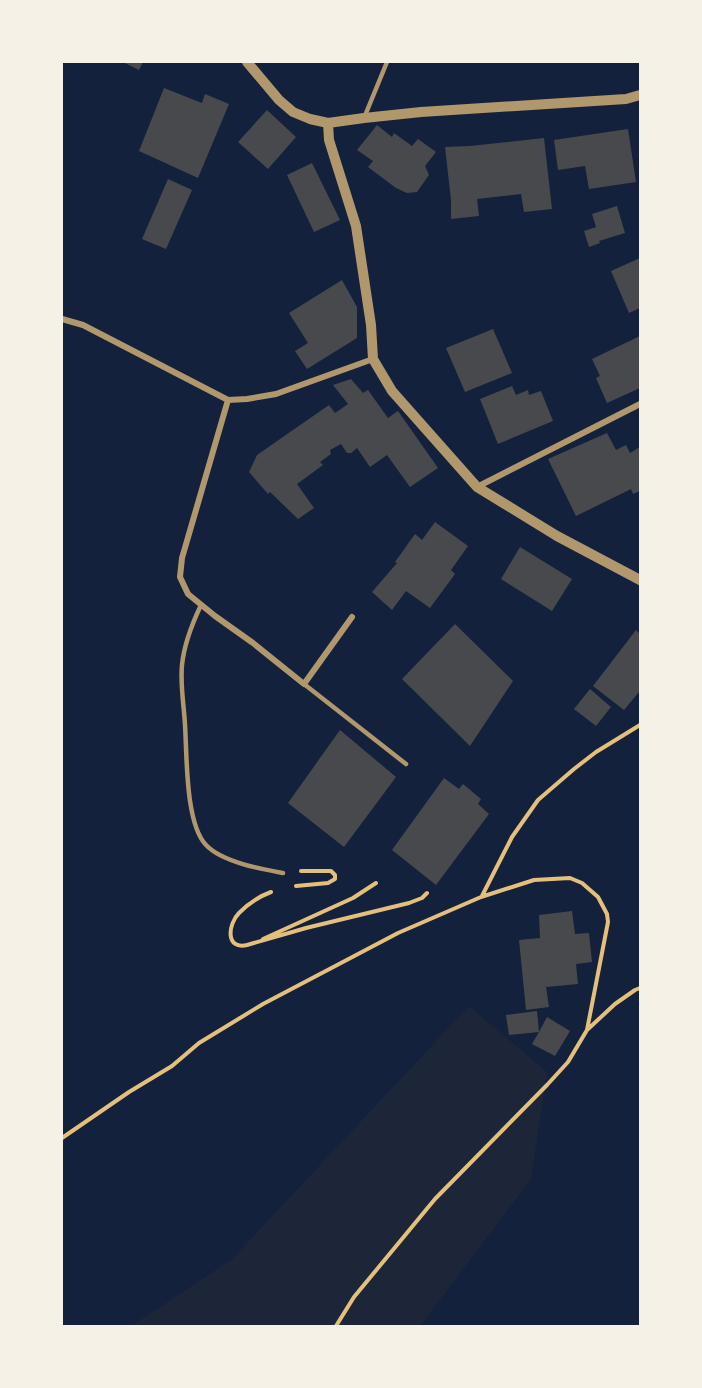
<svg xmlns="http://www.w3.org/2000/svg" width="702" height="1388" viewBox="0 0 702 1388" font-family="'Nunito Sans',sans-serif">
	<style>
		.green { fill: #1d2539 }
		.building { fill: #48494c }
		.lines { fill: none; stroke-linecap: round; stroke-linejoin: round }
		.path { stroke: #e5c07b; stroke-width: 4 }
		.service { stroke: #b1986c; stroke-width: 4.5 }
		.minor { stroke: #b1986c; stroke-width: 6 }
		.tertiary { stroke: #b1986c; stroke-width: 10 }
	</style>
	<rect width="100%" height="100%" fill="#14213d"/>
	<path class="green" d="M 469,1006 L 547,1072 L 531,1179 L 420,1326 L 131,1326 L 232,1259 Z"/>
	<path class="building" d="M 123,62 L 143,62 L 139,70 Z
		M 164,88 L 202,103 L 205,94 L 229,104 L 198,178 L 139,151 Z
		M 267,110 L 296,137 L 268,169 L 238,142 Z
		M 377,125 L 392,137 L 394,133 L 412,146 L 418,139 L 436,152 L 425,166 L 429,175 L 417,192 L 407,193 L 396,188 L 368,167 L 373,161 L 357,150 Z
		M 628,129 L 636,182 L 589,189 L 585,166 L 558,170 L 554,140 Z
		M 544,138 L 552,209 L 524,212 L 521,194 L 477,199 L 479,216 L 451,219 L 451,200 L 445,147 L 470,146 Z
		M 312,163 L 340,220 L 314,232 L 287,175 Z
		M 168,179 L 192,190 L 166,249 L 142,239 Z
		M 617,206 L 625,233 L 599,241 L 600,243 L 589,247 L 584,231 L 596,227 L 592,214 Z
		M 640,258 L 640,308 L 629,313 L 611,271 Z
		M 342,280 L 357,307 L 357,338 L 307,369 L 295,351 L 308,343 L 289,313 Z
		M 493,329 L 512,373 L 465,392 L 446,348 Z
		M 640,336 L 640,388 L 607,403 L 596,378 L 600,376 L 592,359 Z
		M 351,379 L 363,393 L 368,390 L 388,418 L 398,411 L 438,468 L 410,487 L 387,455 L 370,467 L 357,448 L 351,453 L 347,453 L 341,444 L 330,450 L 331,454 L 320,462 L 323,465 L 297,484 L 314,508 L 298,519 L 270,492 L 268,494 L 249,472 L 257,455 L 329,405 L 335,413 L 348,404 L 333,385 Z
		M 512,386 L 516,395 L 528,390 L 529,395 L 541,391 L 553,421 L 498,444 L 480,399 Z
		M 607,433 L 616,450 L 626,445 L 630,453 L 640,447 L 640,491 L 633,494 L 631,489 L 576,516 L 548,459 Z
		M 435,522 L 468,546 L 451,570 L 455,574 L 430,608 L 406,591 L 392,610 L 372,592 L 397,563 L 395,562 L 415,534 L 422,540 Z
		M 520,547 L 572,579 L 552,611 L 501,579 Z
		M 455,624 L 513,681 L 470,746 L 402,679 Z
		M 636,630 L 640,634 L 640,693 L 639,692 L 624,710 L 593,686 Z
		M 590,689 L 611,707 L 596,726 L 574,709 Z
		M 340,730 L 396,777 L 344,847 L 288,803 Z
		M 444,778 L 459,789 L 463,784 L 481,799 L 478,804 L 489,814 L 436,885 L 392,850 Z
		M 572,911 L 575,934 L 589,933 L 592,962 L 576,964 L 578,984 L 546,987 L 549,1007 L 526,1010 L 519,940 L 540,938 L 539,915 Z
		M 537,1011 L 539,1032 L 547,1017 L 570,1031 L 555,1056 L 532,1044 L 539,1032 L 509,1035 L 506,1015 Z"/>
	<g class="lines">
		<path class="path" d="M 296,886 L 328,883 L 335,879 L 335,875 L 331,871 L 301,871
			M 271,892 C 260,896 248,904 239,913 C 228,924 225,950 247,945 L 306,928 L 409,903 L 422,898 L 427,893
			M 482,896 L 512,837 L 538,800 L 574,769 L 596,752 L 640,725
			M 263,939 L 353,898 L 376,883
			M 62,1138 L 129,1092 L 172,1066 L 199,1043 L 263,1004 L 398,933 L 481,897 L 534,880 L 570,878 L 582,883 L 598,897 L 607,914 L 608,922 L 587,1030
			M 336,1326 L 354,1297 L 435,1199 L 547,1085 L 568,1062 L 587,1030 L 615,1004 L 635,990 L 640,988"/>
		<path class="service" d="M 364,118 L 387,62
			M 201,605 C 192,624 184,644 182,665 C 180,685 184,705 185,725 C 187,754 185,823 206,845 C 222,862 261,869 283,873
			M 304,684 L 406,764"/>
		<path class="minor" d="M 62,319 L 83,325 L 228,400 L 247,399 L 276,394 L 373,359
			M 228,400 L 182,558 L 180,577 L 188,594 L 215,616 L 253,643 L 304,684 L 352,617
			M 477,487 L 640,404"/>
		<path class="tertiary" d="M 247,62 L 279,100 L 293,112 L 310,119 L 328,123 L 364,118 L 421,112 L 626,99 L 640,95
			M 328,123 L 329,140 L 356,226 L 371,325 L 373,359 L 392,391 L 477,487 L 557,536 L 640,580"/>
	</g>
	<rect width="702" height="1388" fill="none" stroke="#f6f1e7" stroke-width="126"/>
</svg>
